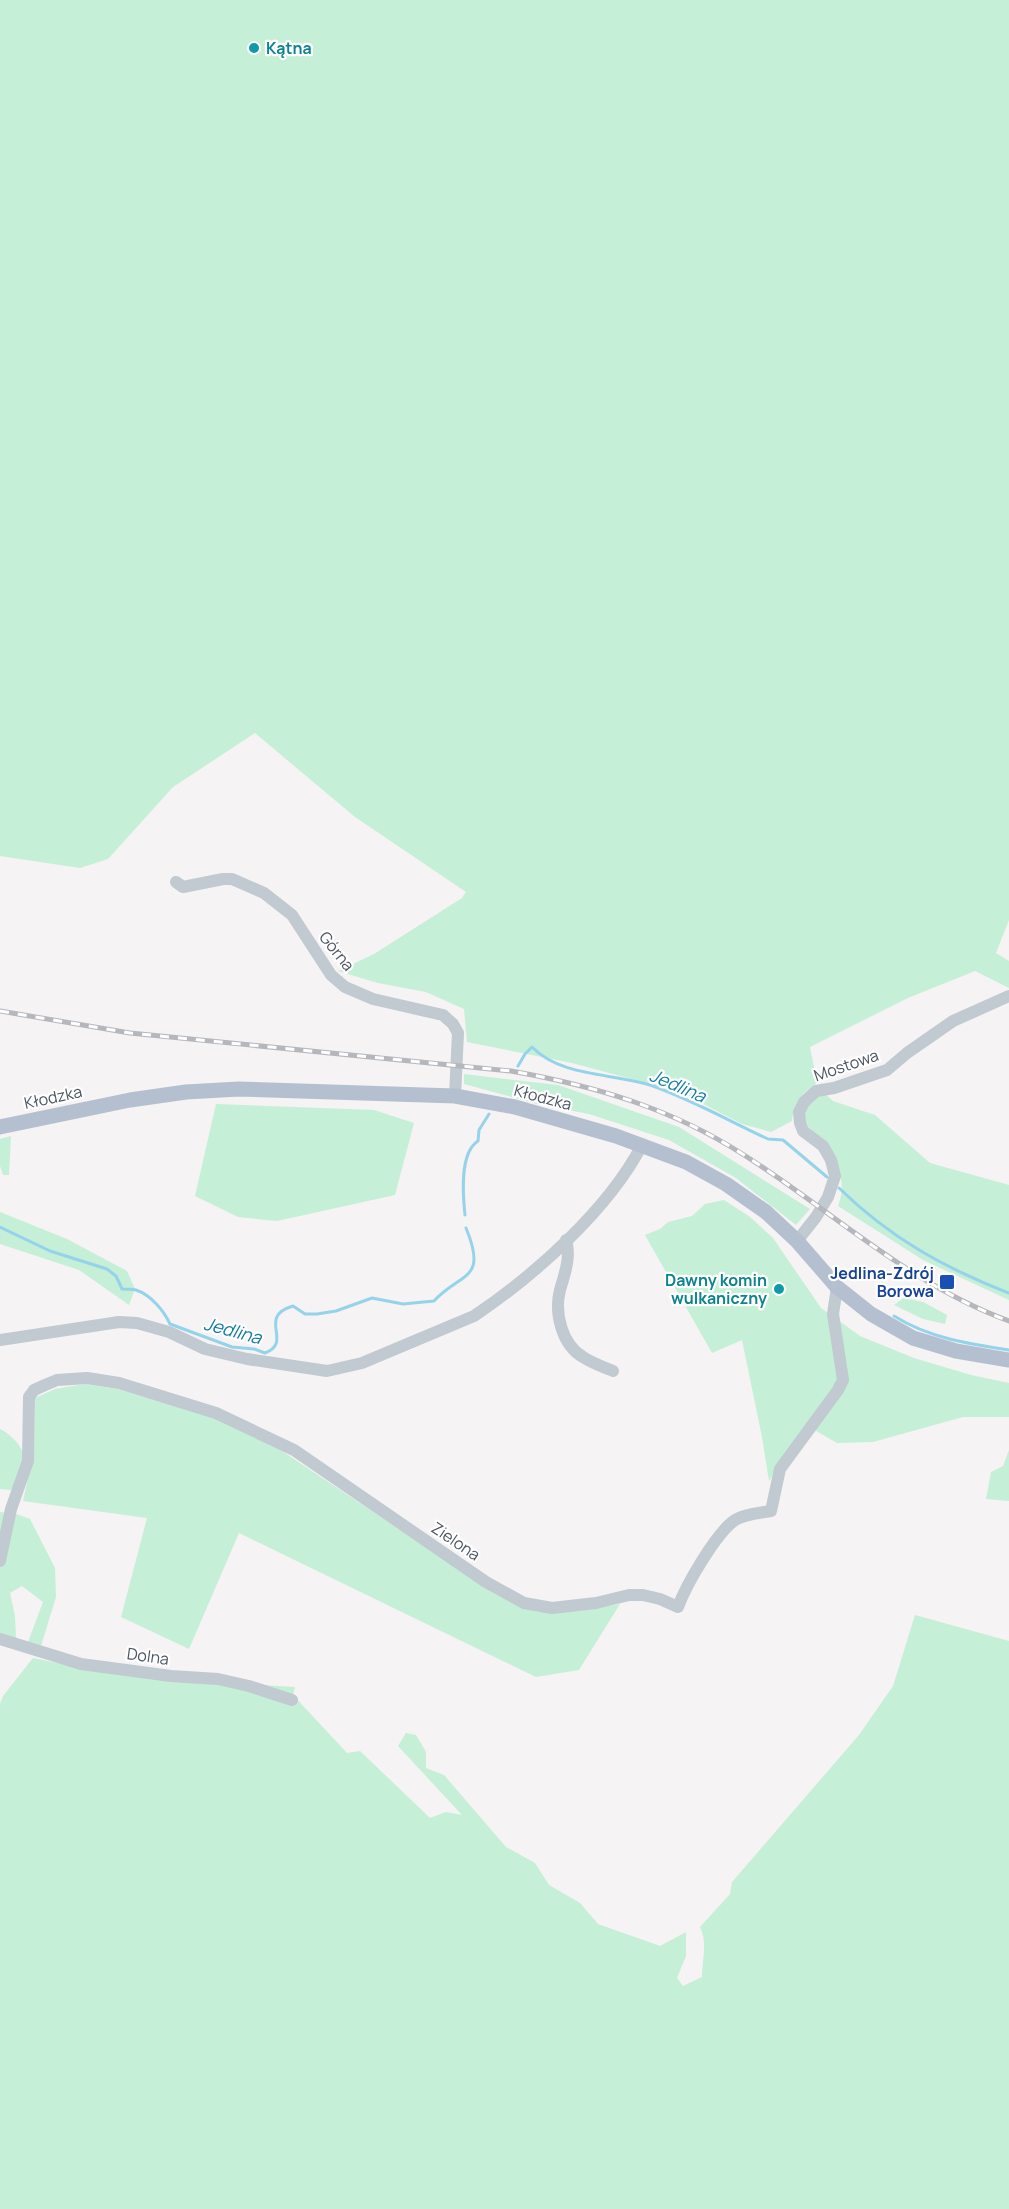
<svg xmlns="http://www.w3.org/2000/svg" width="1009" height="2209" viewBox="0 0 1009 2209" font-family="Manrope,sans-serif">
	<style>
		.green { fill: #c5efd7 }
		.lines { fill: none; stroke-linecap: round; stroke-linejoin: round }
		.stream { stroke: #94d3ea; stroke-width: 3 }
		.minor { stroke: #c1c9d1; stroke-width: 12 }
		.major { stroke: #b4c0d0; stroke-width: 15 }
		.rail-casing { stroke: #b5b7bc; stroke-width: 5 }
		.rail { stroke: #fff; stroke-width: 3; stroke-dasharray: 9; stroke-linecap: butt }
		.culture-dot { fill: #0f9aa8; stroke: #fff; stroke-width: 2 }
		.transit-dot { fill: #1a4fb4; stroke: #fff; stroke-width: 2 }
		.labels { text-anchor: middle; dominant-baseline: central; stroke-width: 4.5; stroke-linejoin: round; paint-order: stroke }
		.culture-label { font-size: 16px; font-weight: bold; fill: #0d838f; stroke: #fff; text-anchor: start }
		.street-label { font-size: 16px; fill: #4b5560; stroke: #fff }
		.transit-label { font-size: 16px; font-weight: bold; fill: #164399; stroke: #fff; text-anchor: end }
		.water-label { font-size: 18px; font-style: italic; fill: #127da4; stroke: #fff }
	</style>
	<rect width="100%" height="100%" fill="#f5f3f3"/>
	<path class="green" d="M 0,0 L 1009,0 L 1009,920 L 996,953 L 1009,961 L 1009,988 L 975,971 L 908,998 L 810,1047 L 817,1083 C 801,1093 794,1103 792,1121 L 771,1132 L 742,1124 L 680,1092 L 572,1063 L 467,1042 L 464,1009 L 426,992 L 378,983 L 338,971 L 374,954 L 462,898 L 466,892 L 355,817 L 255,733 L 173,787 L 108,859 L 80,868 L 0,856 Z
		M 464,1074 L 558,1085 L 679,1127 L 810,1209 L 796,1225 L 736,1178 L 669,1140 L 589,1114 L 537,1104 L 464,1084 Z
		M 824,1093 L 833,1101 L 875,1115 L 930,1163 L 1009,1185 L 1009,1300 L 923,1260 L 838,1206 C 851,1173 828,1144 804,1123 L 804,1102 Z
		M 216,1104 L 374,1110 L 414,1123 L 395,1195 L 277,1221 L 238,1217 L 195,1196 Z
		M 11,1136 L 9,1175 L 3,1175 L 0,1166 L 0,1139 Z
		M 724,1200 L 750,1217 L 773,1238 L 821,1308 L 860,1336 L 914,1358 L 971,1375 L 1009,1383 L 1009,1417 L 963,1417 L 873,1442 L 837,1443 L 806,1425 L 769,1481 L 762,1437 L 742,1340 L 712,1353 L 645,1235 L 660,1229 L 668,1222 L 692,1216 L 705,1204 Z
		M 0,1212 L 67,1239 L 127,1271 L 135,1289 L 129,1305 L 79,1270 L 0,1244 Z
		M 904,1298 L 923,1302 L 947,1315 L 945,1324 L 923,1319 L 894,1305 Z
		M 85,1384 L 117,1389 L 213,1417 L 282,1451 L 490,1590 L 538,1612 L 579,1611 L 620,1604 L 579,1670 L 536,1677 L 239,1533 L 189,1649 L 121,1617 L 147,1518 L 23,1501 L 34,1451 L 35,1398 L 55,1389 Z
		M 0,1429 C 18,1438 33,1459 21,1480 C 19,1484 14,1487 11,1490 L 0,1489 Z
		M 1009,1450 L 1009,1501 L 986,1499 L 991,1472 L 1003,1466 Z
		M 0,1512 L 16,1514 L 30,1519 L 55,1568 L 56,1597 L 41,1646 L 28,1642 L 43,1602 L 22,1586 L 10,1593 L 15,1616 L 16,1638 L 0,1638 Z
		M 915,1615 L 1009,1641 L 1009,2209 L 0,2209 L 0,1704 L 3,1696 L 33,1658 C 119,1677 207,1682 295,1687 L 293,1695 L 347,1753 L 360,1751 L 430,1818 L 446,1812 L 462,1815 L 398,1746 L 406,1733 L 416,1735 L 426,1752 L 426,1768 L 444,1775 L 506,1847 L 535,1863 L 549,1885 L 580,1903 L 598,1924 L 660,1946 L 686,1932 L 686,1956 L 677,1978 L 683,1986 L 702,1977 C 702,1958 708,1943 700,1927 L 730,1894 L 732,1882 L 859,1735 L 893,1686 Z"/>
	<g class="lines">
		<path class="stream" d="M 518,1066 L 525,1054 L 532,1047 C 561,1077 612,1073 650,1085 C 691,1099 729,1121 768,1139 L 783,1140 L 827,1177
			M 839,1188 C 889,1237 944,1268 1009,1293
			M 465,1215 C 463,1196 459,1153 478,1141 L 479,1130 L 489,1114
			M 0,1227 L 50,1251 L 107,1269 L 116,1276 L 122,1289 C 126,1289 132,1289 136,1290 C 151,1295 164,1311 170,1324 L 232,1347 L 254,1349 L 265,1353 C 294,1342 256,1317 293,1306 L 305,1314 L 317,1314 L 336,1311 L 372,1298 L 403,1304 L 434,1301 C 461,1272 488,1281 466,1228
			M 894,1316 C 929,1338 969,1344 1009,1350"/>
		<path class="minor" d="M 176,882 L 183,887 L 223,879 L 232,879 L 264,893 L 292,915 L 331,975 L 345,987 L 373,999 L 443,1015 L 453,1024 L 458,1033 L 455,1096
			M 566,1240 C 571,1257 565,1273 560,1290 C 554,1313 562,1345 583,1357 C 592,1363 603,1367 613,1371
			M 797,1241 L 816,1217 L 828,1197 L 835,1176 L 831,1160 L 823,1146 L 803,1131 L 800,1123 L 799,1112 L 804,1102 L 816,1091 L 834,1088 L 887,1070 L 907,1053 L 953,1021 L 1009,996
			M 0,1340 L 119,1322 L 137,1323 L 169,1332 L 205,1349 L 247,1359 L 327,1371 L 362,1363 L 474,1316 C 535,1275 608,1210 642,1145
			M 0,1561 L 11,1509 L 28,1461 L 29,1397 L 34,1390 L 45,1385 L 57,1380 L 87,1378 L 119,1383 L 216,1413 L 294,1450 L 486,1582 L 524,1603 L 552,1608 L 596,1603 L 629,1595 L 643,1595 L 660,1599 L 678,1607 C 686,1585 716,1533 735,1520 C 744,1514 760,1513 771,1511 L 780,1469 L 838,1390 L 843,1380 L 833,1314 L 837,1287
			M 0,1639 L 81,1664 L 171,1676 L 218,1679 L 249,1686 L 292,1700"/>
		<path class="major" d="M 0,1127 L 130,1100 L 186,1092 L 239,1089 L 455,1096 L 515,1107 L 616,1136 L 686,1162 L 726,1184 L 766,1212 L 797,1241 L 837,1287 L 871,1314 L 913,1338 L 956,1351 L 1009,1360"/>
		<g class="rail-casing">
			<path id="rail" d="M 0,1011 L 130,1033 L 511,1071 C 595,1086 671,1108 744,1155 C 832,1211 910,1285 1009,1321"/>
		</g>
		<use href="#rail" class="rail"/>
	</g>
	<g class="culture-dot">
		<circle cx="254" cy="48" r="6"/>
		<circle cx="779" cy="1289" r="6"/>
	</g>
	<rect class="transit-dot" x="939" y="1274" width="16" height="16" rx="3"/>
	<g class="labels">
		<g class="culture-label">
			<text x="266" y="48">Kątna</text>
			<text x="767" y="1280" text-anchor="end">Dawny komin<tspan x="767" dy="18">wulkaniczny</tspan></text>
		</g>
		<g class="street-label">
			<text transform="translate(337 951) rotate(51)">Górna</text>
			<text transform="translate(846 1065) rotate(-19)">Mostowa</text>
			<text transform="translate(53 1097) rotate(-12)">Kłodzka</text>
			<text transform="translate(543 1097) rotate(15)">Kłodzka</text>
			<text transform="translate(456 1541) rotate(34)">Zielona</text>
			<text transform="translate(148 1656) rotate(8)">Dolna</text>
		</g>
		<g class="transit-label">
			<text x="934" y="1273">Jedlina-Zdrój<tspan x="934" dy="18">Borowa</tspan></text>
		</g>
		<g class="water-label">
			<text transform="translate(678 1085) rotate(23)">Jedlina</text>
			<text transform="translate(233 1330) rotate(15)">Jedlina</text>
		</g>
	</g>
</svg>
